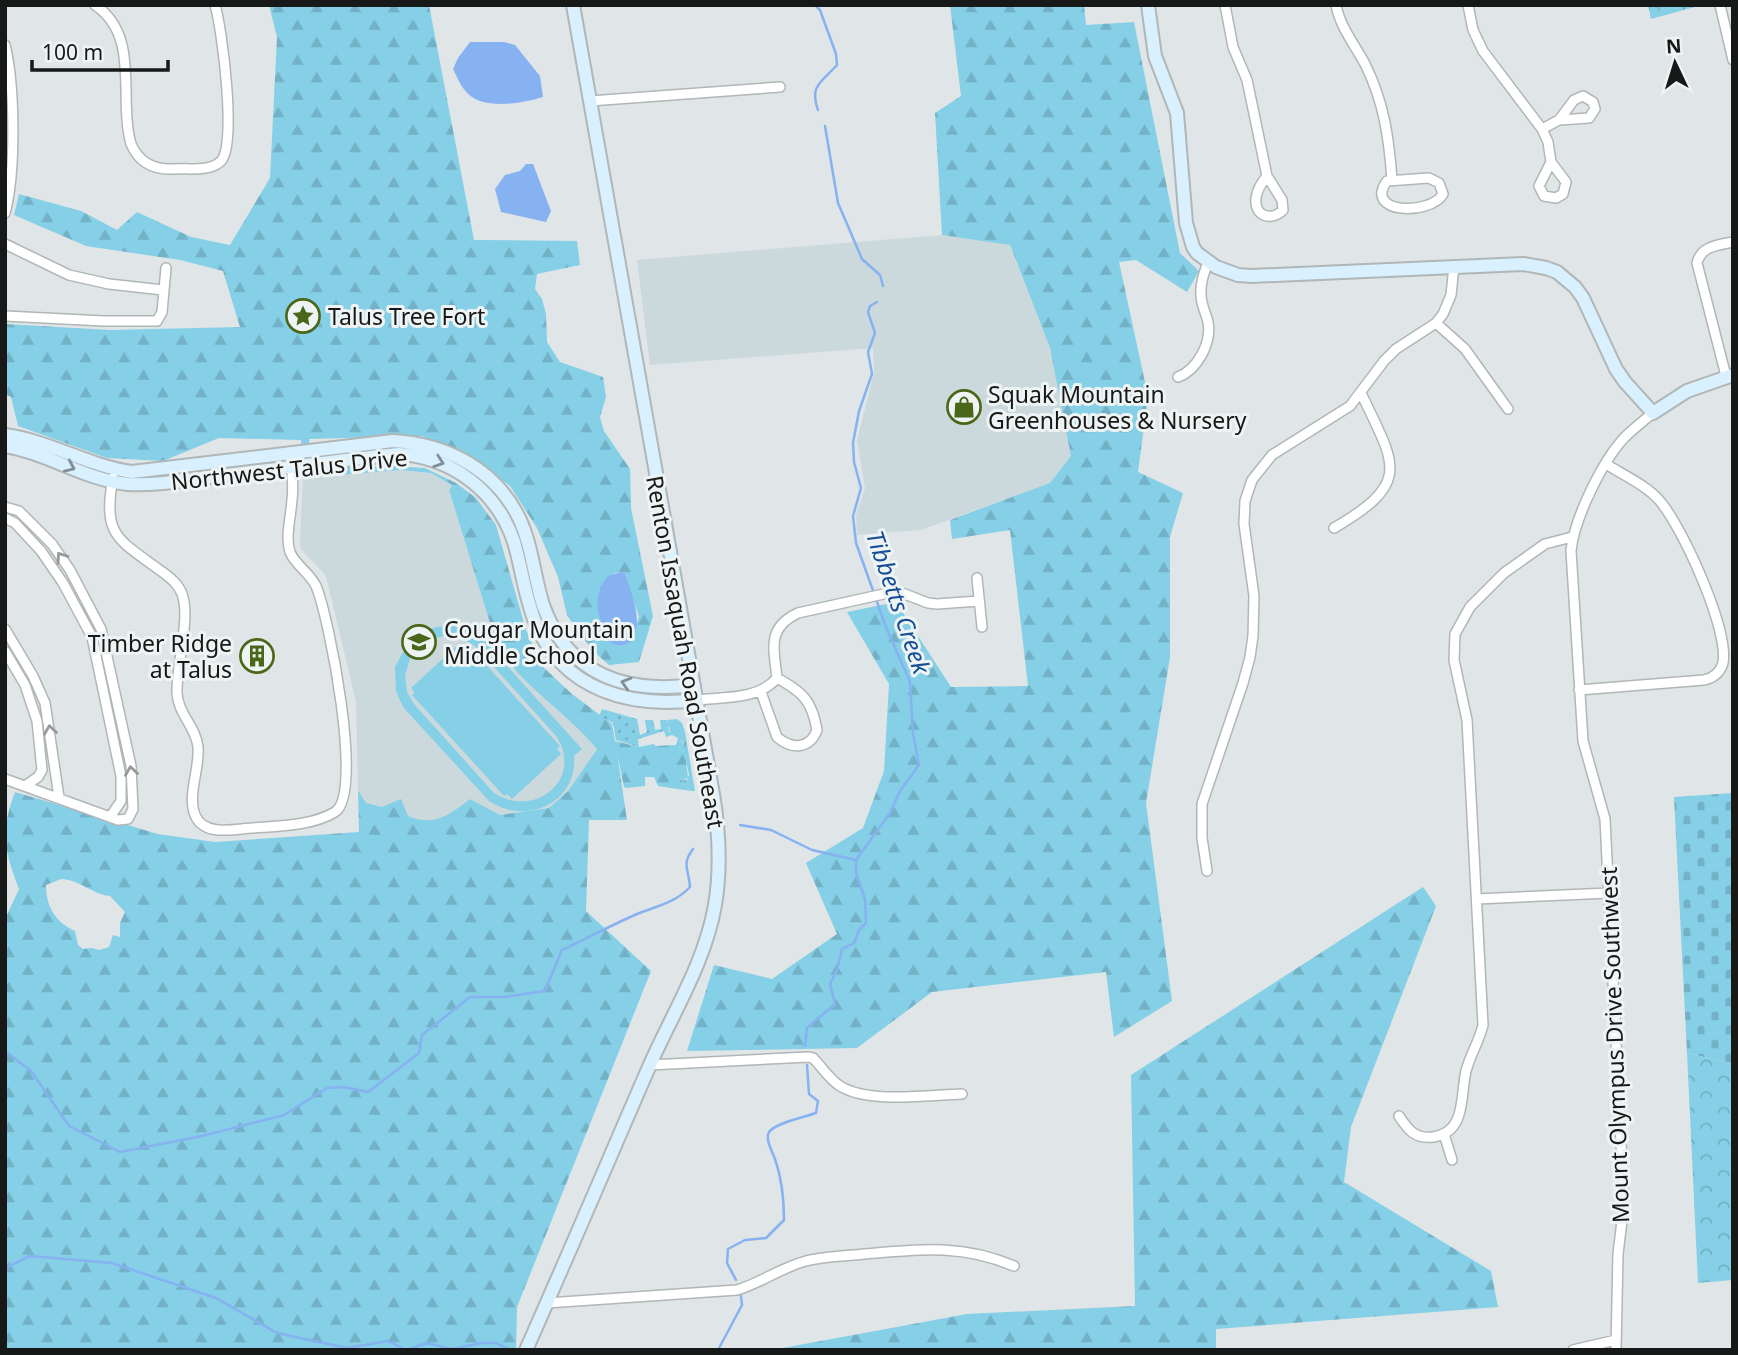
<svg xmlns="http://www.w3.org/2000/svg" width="1738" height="1355" viewBox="0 0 1738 1355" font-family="'Noto Sans',sans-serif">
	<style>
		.built { fill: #cbd9dd }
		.grass { fill: url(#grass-tufts) }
		.forest { fill: url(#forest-firs); fill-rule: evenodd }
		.cemetery { fill: url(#cemetery-stones) }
		.park { fill: url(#park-crowns) }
		.garden { fill: url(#garden-dots) }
		.pitch { fill: #85cfe7; fill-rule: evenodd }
		.water { fill: #86b2f1 }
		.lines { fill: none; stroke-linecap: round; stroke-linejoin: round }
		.stream { stroke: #86b2f1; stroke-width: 2.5 }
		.street-casing { stroke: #b1b6b7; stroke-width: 12 }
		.secondary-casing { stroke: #b1b6b7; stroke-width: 16 }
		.street { stroke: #fff; stroke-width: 9 }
		.secondary { stroke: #d9f0fe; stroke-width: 12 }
		.oneway { stroke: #828f97 }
		.oneway2 { stroke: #979898 }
		.labels { text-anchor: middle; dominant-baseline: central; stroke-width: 6; stroke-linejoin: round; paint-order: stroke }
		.poi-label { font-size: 23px; fill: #171919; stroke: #eef3f4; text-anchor: start }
		.street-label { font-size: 23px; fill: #171919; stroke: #eef3f4 }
		.water-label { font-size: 24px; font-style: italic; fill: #154d96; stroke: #eef3f4 }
	</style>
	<defs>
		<pattern id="grass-tufts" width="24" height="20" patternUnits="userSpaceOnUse" patternTransform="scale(1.75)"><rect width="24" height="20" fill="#85cfe7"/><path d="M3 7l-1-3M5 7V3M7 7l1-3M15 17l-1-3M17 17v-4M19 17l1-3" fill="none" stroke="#72b1c6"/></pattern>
		<pattern id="forest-firs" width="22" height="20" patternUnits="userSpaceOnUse" patternTransform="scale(1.75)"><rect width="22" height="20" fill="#85cfe7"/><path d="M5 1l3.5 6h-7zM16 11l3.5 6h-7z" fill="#72b1c6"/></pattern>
		<pattern id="cemetery-stones" width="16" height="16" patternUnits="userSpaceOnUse" patternTransform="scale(1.75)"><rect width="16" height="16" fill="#85cfe7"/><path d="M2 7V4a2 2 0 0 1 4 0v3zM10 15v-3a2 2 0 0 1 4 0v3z" fill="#72b1c6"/></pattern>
		<pattern id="park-crowns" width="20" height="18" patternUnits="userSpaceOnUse" patternTransform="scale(1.75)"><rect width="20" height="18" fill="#85cfe7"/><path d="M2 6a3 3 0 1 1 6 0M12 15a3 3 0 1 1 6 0" fill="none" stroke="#72b1c6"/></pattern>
		<pattern id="garden-dots" width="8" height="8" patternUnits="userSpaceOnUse" patternTransform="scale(1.75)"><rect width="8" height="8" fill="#85cfe7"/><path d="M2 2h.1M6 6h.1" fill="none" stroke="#72b1c6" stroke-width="1.8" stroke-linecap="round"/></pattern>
	</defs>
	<rect width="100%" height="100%" fill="#e0e5e7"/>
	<path class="built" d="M 942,235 L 1009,244 L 1050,348 L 1072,456 L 1050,483 L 921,530 L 857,535 L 856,516 L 865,488 L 857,441 L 874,372 L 873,348 L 650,365 L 637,260 Z
		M 401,470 L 431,473 L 452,485 L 449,490 L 498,649 L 507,663 L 578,726 L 597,748 L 568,791 L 549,808 L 499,815 L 470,799 L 447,817 L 422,822 L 366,803 L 358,790 L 356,702 L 326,576 L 301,549 L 300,542 L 303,478 Z"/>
	<path class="grass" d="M 677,719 L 682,723 L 685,732 L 695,791 L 691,791 L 684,785 L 675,782 L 678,779 L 687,780 L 689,775 L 682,740 L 670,732 L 667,720 Z"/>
	<path class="forest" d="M 269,5 L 429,5 L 474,240 L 577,241 L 580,265 L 537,274 L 535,289 L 542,299 L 546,314 L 547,342 L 560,362 L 603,377 L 606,397 L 600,417 L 604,431 L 630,469 L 631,508 L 653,616 L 639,662 L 609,665 L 592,650 L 567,615 L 558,577 L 537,528 L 510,486 L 462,452 L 422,436 L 309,439 L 313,468 L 389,466 L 425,468 L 456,483 L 476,498 L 496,525 L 526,630 L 542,666 L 572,694 L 612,724 L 615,741 L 639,747 L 654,744 L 655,746 L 676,745 L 685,752 L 688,778 L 676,782 L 684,785 L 691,791 L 658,786 L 654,777 L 645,777 L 645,786 L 626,788 L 624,787 L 617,753 L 627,820 L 589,820 L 586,911 L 651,971 L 517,1307 L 516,1350 L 5,1350 L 5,919 L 19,889 C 4,850 0,832 15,792 L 158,834 L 215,842 L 359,832 L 358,790 L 366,803 L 382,807 L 401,799 L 408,816 C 435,827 449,815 470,799 L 500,815 L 549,808 L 568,791 L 597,749 C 567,713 525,688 498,649 L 449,490 L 452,485 L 431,473 L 401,470 L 303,478 L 301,440 L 219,438 L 163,461 L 107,458 L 18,426 L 11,397 L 5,394 L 5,324 L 110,330 L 240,327 L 223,271 L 180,260 L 86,246 L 14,215 L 19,194 L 81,211 L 117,230 L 137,212 L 191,237 L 230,245 L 270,178 L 277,37 ZM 621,572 L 625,573 L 639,617 L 633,635 L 606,634 C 592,600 598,603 615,573 ZM 61,879 C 81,880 91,894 110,896 L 125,912 L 120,923 L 120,937 L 113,935 L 109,947 L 99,950 L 92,948 L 83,949 L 78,945 L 75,931 C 55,922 46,906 46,885 Z
		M 950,5 L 1084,5 L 1086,25 L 1134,22 L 1180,253 L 1199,271 L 1187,292 L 1136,260 L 1119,262 L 1148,396 L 1138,472 L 1183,493 L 1170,537 L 1170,657 L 1146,803 L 1172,1001 L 1114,1037 L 1106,972 L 932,992 L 857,1048 L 687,1051 L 714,965 L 772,979 L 837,934 L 806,863 L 863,828 L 884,771 L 889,684 L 847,612 L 896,602 L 951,687 L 1028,686 L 1010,530 L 952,539 L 950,520 L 1050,483 L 1071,456 L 1050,348 L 1010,245 L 942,235 L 935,113 L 961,96 Z
		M 1423,887 L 1436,906 L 1351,1127 L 1344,1182 L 1491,1271 L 1498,1307 L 1216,1329 L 1216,1350 L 772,1350 L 967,1314 L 1135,1306 L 1131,1075 Z"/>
	<path class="cemetery" d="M 1733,793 L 1733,1064 L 1687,1053 L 1674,797 Z"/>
	<path class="park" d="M 1648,5 L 1702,5 L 1651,19 Z
		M 1687,1053 L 1733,1064 L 1733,1280 L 1698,1283 Z"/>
	<path class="garden" d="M 602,709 L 637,719 L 640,735 L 647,732 L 645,720 L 653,720 L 655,730 L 661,729 L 660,720 L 667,720 L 669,732 L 680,736 L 685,752 L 676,745 L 678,738 L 672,735 L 666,737 L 664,731 L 638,739 L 639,747 L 616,740 L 613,723 L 599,716 Z"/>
	<path class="pitch" d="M 451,625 L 469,630 L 481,637 L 582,749 L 574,756 C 578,803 526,826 489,801 L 403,707 L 396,691 L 395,667 L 408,643 L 427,629 ZM 443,636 L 462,638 L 475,646 L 557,737 C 583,780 535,819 494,793 L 414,704 L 407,692 L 405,676 L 411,655 L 426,641 Z
		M 460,643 L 465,648 L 468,645 L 560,746 L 557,749 L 561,754 L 512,799 L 507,794 L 504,796 L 412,695 L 415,693 L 411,688 Z"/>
	<path class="water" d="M 470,42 L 504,42 L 515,45 L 540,76 L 543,97 C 523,103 489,109 472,97 C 462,90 458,79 453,69 L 458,58 Z
		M 526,164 L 533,164 L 551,211 L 546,222 L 501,212 L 495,189 L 505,175 L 520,171 Z
		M 621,572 L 625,573 C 631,591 648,632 626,644 C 622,646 614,646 610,642 C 607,639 605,631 603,627 C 595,608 595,593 608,576 Z"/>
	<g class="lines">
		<path class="stream" d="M 815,5 L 820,10 L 836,54 L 837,65 C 822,82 809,85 818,110
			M 825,126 L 838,203 L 862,259 L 880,275 L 883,286
			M 740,825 L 771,830 L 812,850 L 856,860
			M 805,1046 L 807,1028 L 835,1004 L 830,984 L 837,970 L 842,949 L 854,943 L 859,930 L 866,923 L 865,899 L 856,873 L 856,860 L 890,813 L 900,791 L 919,765 L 913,733 L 910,682 L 886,627 L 856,543 L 853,516 L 861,488 L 854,462 L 853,443 L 859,411 L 872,374 L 868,352 L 875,333 L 868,312 L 870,306 L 877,302
			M 5,1051 L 31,1071 L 69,1126 L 120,1152 L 202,1136 L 284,1115 L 327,1088 L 343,1087 L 368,1092 L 419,1053 L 422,1035 L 470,997 L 505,997 L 545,991 L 562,950 C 587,938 612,925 637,914 C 657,906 675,903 690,887 C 689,869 681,865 693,849
			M 5,1268 L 30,1256 L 112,1263 L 216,1298 L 277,1333 L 347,1348 L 388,1341 L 406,1350
			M 736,1280 L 727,1263 L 728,1249 L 745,1240 L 766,1238 L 784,1220 C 784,1198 782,1179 775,1159 C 772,1151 765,1139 769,1132 C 775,1123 805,1117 816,1113 L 818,1101 L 809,1094 L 807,1065
			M 406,1350 L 427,1343 L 452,1349 L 482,1343 L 496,1343 L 510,1350
			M 718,1350 L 742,1305 L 741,1296"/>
		<g class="street-casing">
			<path id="street" d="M 95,5 C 141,36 118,98 131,144 C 139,163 154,170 174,169 C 188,168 211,172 221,161 C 237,145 222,28 215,5
				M 1225,5 L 1233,47 L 1247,80 L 1267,176 L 1282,200 L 1283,210 C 1271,222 1254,216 1256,198 C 1257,190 1262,182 1267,176
				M 1336,5 C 1340,27 1355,45 1365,64 C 1384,102 1389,138 1392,180
				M 1468,5 L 1473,30 L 1483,51 L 1542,129 L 1548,142 L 1551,162 L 1566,182 L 1563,194 L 1556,198 L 1544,196 L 1539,186 L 1551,162
				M 1720,5 L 1733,60
				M 5,45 C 15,85 16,172 5,213
				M 590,101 L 780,87
				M 1542,129 L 1559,120 L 1589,118 L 1595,109 L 1593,102 L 1583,96 L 1574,100 L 1559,120
				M 1429,178 L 1439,183 L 1443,194 C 1430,216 1363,214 1387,181 Z
				M 5,244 L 69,275 L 109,284 L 163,290
				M 5,316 L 104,321 L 157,321 L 162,312 L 166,268
				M 1436,323 L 1465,349 L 1508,409
				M 1726,376 L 1697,263 C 1701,246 1718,245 1733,242
				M 1178,377 C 1197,370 1212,343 1208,322 C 1206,313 1201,305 1201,295 C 1200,284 1204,273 1208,262
				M 113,478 C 102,536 118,539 161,571 C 169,577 178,583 182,594 C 191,618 176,666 177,693 C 178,714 196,727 198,747 C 200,768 187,795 195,815 C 204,837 234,829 252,828 C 278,826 312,826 335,812 C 364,794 329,617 316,586 C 310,573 295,565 290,552 C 285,537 291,516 292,500 C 294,484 292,468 290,452
				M 5,507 L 19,511 L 52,544 L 70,570 L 101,629 L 131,766 L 133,809 L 128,819 L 118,820 L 5,779
				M 5,518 L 15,523 L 41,551 L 63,583 L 92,637 L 121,776 L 121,801 L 110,817
				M 1334,528 C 1413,482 1395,465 1361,393
				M 977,578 L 982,627
				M 5,629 L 33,676 L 45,703 L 59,797
				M 5,651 L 25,685 L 37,721 L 42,770 L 38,777 L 25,786
				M 1579,690 L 1704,680 C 1713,678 1720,673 1723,663 C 1729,629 1682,526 1659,500 C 1646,485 1623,475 1606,464
				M 761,692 L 777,737 C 792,750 810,749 817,730 C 812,701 803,692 777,678
				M 696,700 C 724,697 758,700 777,678 C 774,649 766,628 798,613 L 897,591 L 928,603 L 937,604 L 979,601
				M 1207,871 L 1202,838 L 1202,804 L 1243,683 L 1250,657 L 1253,636 L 1254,596 L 1244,524 L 1245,501 L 1252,480 L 1272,455 L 1350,406 L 1384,361 L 1396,349 L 1436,323 L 1443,314 L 1451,295 L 1454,266
				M 1477,899 L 1609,893
				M 650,1065 L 808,1057 L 813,1058 C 822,1067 829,1079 840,1086 C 869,1104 928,1095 962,1094
				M 1399,1116 C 1408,1130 1415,1139 1433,1137 C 1467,1132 1460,1096 1466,1071 C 1470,1055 1479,1042 1483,1025 L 1467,720 L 1454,660 L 1455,634 L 1470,607 L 1504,573 L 1545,544 L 1572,537
				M 1444,1134 L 1452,1160
				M 547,1303 L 737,1290 C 761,1283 782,1267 806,1261 C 825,1256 846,1256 865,1254 C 920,1249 962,1244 1014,1266
				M 1573,1350 L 1616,1340
				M 1616,1350 L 1618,1254 L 1624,1204 L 1605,819 L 1583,741 L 1571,551 C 1574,519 1602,462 1624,438 C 1633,429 1643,421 1653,413"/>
		</g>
		<g class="secondary-casing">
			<path id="secondary" d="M 1148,5 L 1155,56 L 1177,113 L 1186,223 L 1193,247 L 1197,253 L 1216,267 L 1238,275 L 1252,276 L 1523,264 L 1546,268 L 1557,272 L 1575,287 L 1583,298 L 1616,369 L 1625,382 L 1653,413 L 1687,391 L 1733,375
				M 5,435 C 50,441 88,466 132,472 L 393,441 C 446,444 495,469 519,518 C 532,545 534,577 543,605 C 568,675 626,694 694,685
				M 5,446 C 48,453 85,480 128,484 C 158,486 189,479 218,476 C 279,469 339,460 399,454 C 452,457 497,491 514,542 C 522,569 525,598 536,624 C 564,691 631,708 696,700
				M 526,1350 C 568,1256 608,1161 649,1067 C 672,1014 705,963 715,905 C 721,869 719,830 713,794 L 573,5"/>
		</g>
		<use href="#street" class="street"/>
		<use href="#secondary" class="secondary"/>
	</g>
	<defs><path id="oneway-chevron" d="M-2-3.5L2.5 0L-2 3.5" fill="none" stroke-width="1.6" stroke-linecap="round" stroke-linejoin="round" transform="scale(1.75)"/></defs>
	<g class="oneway">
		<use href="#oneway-chevron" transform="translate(439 462) rotate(19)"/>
		<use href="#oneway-chevron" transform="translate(70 467) rotate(24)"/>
		<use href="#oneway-chevron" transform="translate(626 683) rotate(-164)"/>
	</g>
	<g class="oneway2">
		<use href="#oneway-chevron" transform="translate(61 557) rotate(-125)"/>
		<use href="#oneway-chevron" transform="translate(50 730) rotate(-98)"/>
		<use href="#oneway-chevron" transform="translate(131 771) rotate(-98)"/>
	</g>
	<defs>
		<g id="sight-ring" transform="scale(1.75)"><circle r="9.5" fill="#eef3f4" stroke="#4a6618" stroke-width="1.5"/><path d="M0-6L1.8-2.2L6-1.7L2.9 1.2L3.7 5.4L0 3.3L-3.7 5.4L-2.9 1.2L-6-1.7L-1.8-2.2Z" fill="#4a6618"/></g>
		<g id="shop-ring" transform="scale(1.75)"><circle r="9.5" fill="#eef3f4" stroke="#4a6618" stroke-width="1.5"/><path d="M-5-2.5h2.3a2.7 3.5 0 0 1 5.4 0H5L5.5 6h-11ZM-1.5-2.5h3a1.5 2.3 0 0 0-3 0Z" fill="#4a6618"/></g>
		<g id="school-ring" transform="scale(1.75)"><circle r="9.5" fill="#eef3f4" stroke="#4a6618" stroke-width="1.5"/><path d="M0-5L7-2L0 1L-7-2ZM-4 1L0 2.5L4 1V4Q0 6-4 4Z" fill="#4a6618"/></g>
		<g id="building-ring" transform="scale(1.75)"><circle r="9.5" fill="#eef3f4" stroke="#4a6618" stroke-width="1.5"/><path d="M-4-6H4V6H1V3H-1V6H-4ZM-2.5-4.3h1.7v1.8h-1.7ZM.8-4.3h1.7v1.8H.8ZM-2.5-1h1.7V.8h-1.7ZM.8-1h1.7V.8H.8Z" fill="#4a6618"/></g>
	</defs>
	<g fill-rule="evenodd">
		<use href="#sight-ring" x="303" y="316"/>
		<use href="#shop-ring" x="964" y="407"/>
		<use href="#school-ring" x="419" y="642"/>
		<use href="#building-ring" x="257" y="656"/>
	</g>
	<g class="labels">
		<g class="poi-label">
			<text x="328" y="316">Talus Tree Fort</text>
			<text x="988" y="394">Squak Mountain<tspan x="988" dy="26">Greenhouses &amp; Nursery</tspan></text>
			<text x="444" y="629">Cougar Mountain<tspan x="444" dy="26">Middle School</tspan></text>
			<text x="232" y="643" text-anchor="end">Timber Ridge<tspan x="232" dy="26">at Talus</tspan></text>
		</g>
		<g class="street-label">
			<text transform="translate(289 469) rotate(-6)">Northwest Talus Drive</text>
			<text transform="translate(686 652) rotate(80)">Renton Issaquah Road Southeast</text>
			<text transform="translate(1614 1045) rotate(-92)">Mount Olympus Drive Southwest</text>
		</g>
		<g class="water-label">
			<text transform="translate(899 602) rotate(71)">Tibbetts Creek</text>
		</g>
	</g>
	<rect width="1738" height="1355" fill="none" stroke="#171919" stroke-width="14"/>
	<g transform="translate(1675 63) rotate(356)" stroke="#eef3f4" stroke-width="5" paint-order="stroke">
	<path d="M0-5L12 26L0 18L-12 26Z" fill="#171919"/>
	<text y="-10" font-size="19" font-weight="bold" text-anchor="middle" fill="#171919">N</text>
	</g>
	<path d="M32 60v10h136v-10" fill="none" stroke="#171919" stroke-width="3.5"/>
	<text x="42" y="60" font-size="21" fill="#171919" stroke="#eef3f4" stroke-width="5" paint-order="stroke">100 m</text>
</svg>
